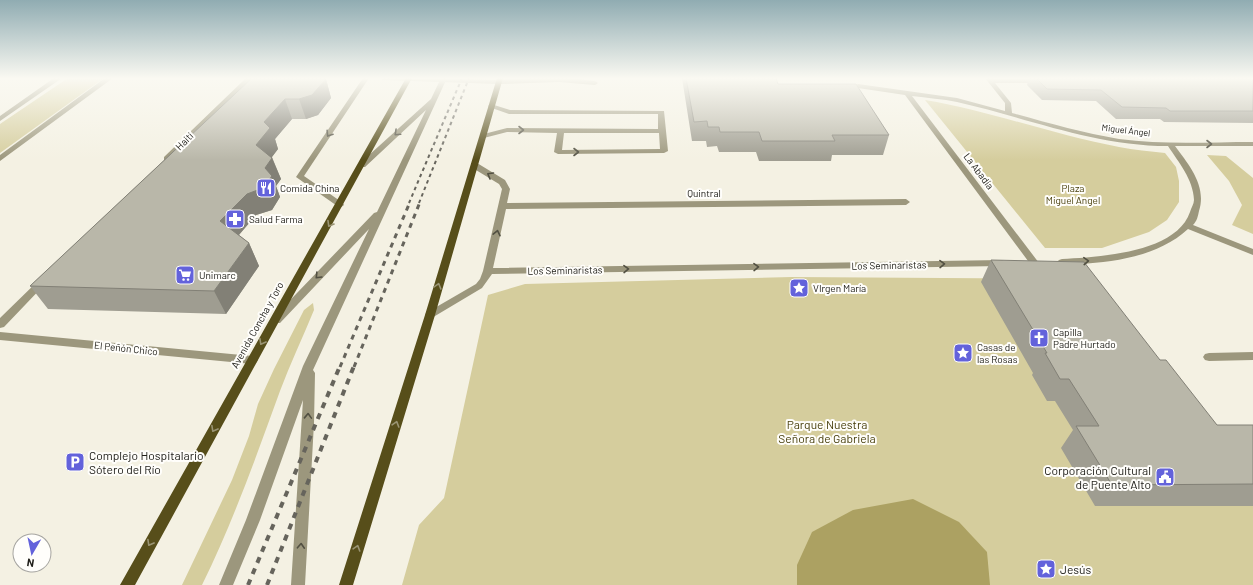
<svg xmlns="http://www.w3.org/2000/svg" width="1253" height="585" viewBox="0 0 1253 585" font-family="Barlow,sans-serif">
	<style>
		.green { fill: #d5cd9d }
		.water { fill: #aca162 }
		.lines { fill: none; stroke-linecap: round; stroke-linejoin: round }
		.service { fill: #9c977d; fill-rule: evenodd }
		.minor { fill: #9c977d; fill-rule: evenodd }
		.tertiary { fill: #9c977d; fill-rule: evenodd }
		.primary { fill: #574e1a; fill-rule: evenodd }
		.rail-far2 { stroke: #66645c; stroke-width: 2; stroke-dasharray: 3.5 3.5; stroke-linecap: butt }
		.rail-far1 { stroke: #66645c; stroke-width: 3; stroke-dasharray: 5 5; stroke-linecap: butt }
		.rail { stroke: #66645c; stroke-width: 4; stroke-dasharray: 6 6; stroke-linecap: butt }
		.wall { fill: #9f9d91 }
		.shaded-wall { fill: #828076 }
		.building { fill: #b9b7a9; stroke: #828076 }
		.oneway { stroke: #525042 }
		.oneway2 { stroke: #9a9474 }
		.labels { text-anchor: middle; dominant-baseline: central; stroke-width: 4; stroke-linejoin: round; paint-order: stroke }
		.far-street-label { font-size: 9px; fill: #21201b; stroke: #fffefb }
		.street-label { font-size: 10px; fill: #21201b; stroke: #fffefb }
		.poi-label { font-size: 10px; fill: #21201b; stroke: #fffefb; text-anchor: start }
		.park-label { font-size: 10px; fill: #473e0b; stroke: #fffefb }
		.near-park-label { font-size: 12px; fill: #473e0b; stroke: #fffefb }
		.near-poi-label { font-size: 12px; fill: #21201b; stroke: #fffefb; text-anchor: start }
	</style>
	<rect width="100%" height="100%" fill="#f4f1e3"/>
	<path class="green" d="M 68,78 L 104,78 L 0,153 L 0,124 Z
		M 925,100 C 991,111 1054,135 1119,147 C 1134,150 1150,151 1165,153 L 1176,167 L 1179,181 L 1179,202 L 1167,220 L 1149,232 L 1102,248 L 1045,248 Z
		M 1207,155 L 1226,156 L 1253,178 L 1253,234 L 1232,225 L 1242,205 L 1229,181 Z
		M 792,277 L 1087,279 L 1204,427 L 1253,427 L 1253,585 L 402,585 L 419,525 L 444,498 L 488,295 L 525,284 Z
		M 313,303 L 314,310 C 303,337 290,364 280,391 C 256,457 233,522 202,585 L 182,585 L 232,480 L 249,436 L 258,404 L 274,369 L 304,310 Z"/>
	<path class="water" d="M 913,499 L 959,522 L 987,552 L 990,585 L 797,585 L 797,565 L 812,532 L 853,510 Z"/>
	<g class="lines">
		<path class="service" d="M 363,78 L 369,78 L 304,176 L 343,203 L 344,205 L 340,208 L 296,177 Z
			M 441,78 L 447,78 L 313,370 L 315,373 L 314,423 L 305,585 L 291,585 L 303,400 L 260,520 L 233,585 L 219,585 L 246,520 L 303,366 L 369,229 L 280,323 L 272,323 L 271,320 L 374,213 L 377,212 L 426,110 L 365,167 L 362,167 L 358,165 L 431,99 Z
			M 530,78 L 567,78 L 595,81 L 598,83 L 595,85 L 559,82 L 499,84 L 496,82 L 499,80 Z
			M 491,104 L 510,110 L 664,111 L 668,151 L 664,153 L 558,154 L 554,152 L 557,133 L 507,132 L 480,139 L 480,135 L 507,128 L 658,129 L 658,114 L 509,114 L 489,107 L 488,106 ZM 564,133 L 659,133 L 660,149 L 562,150 Z"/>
		<path class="minor" d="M 54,78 L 62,78 L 0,121 L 0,116 Z
			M 105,78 L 113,78 L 0,161 L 0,155 Z
			M 246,78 L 253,78 L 170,161 L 164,161 L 164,157 Z
			M 985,78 L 1043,80 L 1044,81 L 1041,83 L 995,83 L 1011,103 L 1012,113 C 1048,123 1083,133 1119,139 C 1163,145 1209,142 1253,142 L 1253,146 L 1175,146 C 1189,165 1207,186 1199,211 C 1198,216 1197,221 1193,225 L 1253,249 L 1253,255 L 1188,229 C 1160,255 1117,262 1080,264 C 1073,264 1065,266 1059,264 L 1057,262 L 1059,260 L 1062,259 C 1099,257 1176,253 1190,212 C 1191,208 1194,204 1194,200 C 1193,179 1179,163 1168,146 C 1094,146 1028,118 957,102 C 943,99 927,98 912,96 L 1039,263 L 1037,265 L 1031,265 L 905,95 L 858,88 L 855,86 L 858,84 L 957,98 L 1005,111 L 1005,103 Z
			M 471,163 L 477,163 L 505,180 L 510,189 L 507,203 L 906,199 L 910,202 L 906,205 L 506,209 L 493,268 L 1002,260 L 1007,263 L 1002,266 L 492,274 L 482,288 L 430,319 L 425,315 L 426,313 L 476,284 L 480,279 L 483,271 L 502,189 L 499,184 L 471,167 Z
			M 43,278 L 46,279 L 48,281 L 46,283 L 4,327 L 0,328 L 0,318 L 40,279 Z
			M 1253,352 L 1253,360 L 1209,361 L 1205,360 L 1203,357 L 1205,354 L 1209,353 Z"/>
		<path class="tertiary" d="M 380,78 L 499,80 L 502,82 L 499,84 L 383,80 Z
			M 0,332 L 252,356 L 256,357 L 258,360 L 256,363 L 252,364 L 0,340 Z"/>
		<path class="primary" d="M 406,78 L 412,78 L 135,585 L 120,585 Z
			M 497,78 L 503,78 L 435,315 L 353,585 L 339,585 L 425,315 Z"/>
		<path class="rail-far2" d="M 409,203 L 462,78
			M 419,203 L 469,78"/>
		<path class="rail-far1" d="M 340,367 L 410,202
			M 354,367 L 420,202"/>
		<path class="rail" d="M 248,585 L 340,366
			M 267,585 L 354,366"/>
	</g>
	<path class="wall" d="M 252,78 L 326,79 L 331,98 L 318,115 L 306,119 L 292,119 L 275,139 L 278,149 L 272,157 L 281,179 L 276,186 L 280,197 L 272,210 L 256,215 L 239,235 L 249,243 L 259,266 L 226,314 L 48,309 L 30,286 Z
		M 682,78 L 776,78 L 778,84 L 889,135 L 883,155 L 832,155 L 831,161 L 759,161 L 756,152 L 719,152 L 717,146 L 707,147 L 706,141 L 692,141 Z
		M 1029,78 L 1253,78 L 1253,123 L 1164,122 L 1160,119 L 1116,119 L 1096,101 L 1042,100 L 1027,85 Z
		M 991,260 L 1160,360 L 1217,425 L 1253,425 L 1253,506 L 1095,506 L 1061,448 L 1073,430 L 1055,401 L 1047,401 L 1032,375 L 1033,373 L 981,282 Z"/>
	<path class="shaded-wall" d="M 326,79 L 331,98 L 318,115 L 306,119 L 299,99 Z
		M 285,99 L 292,119 L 275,139 L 278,149 L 265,166 L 256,145 L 264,122 Z
		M 272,158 L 281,179 L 276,186 L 280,197 L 272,210 L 256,215 L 231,244 L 220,221 L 247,194 Z
		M 249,243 L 259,266 L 226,314 L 214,291 Z"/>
	<path class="building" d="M 252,78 L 325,78 L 326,79 L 312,95 L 299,99 L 285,99 L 264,122 L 270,128 L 256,145 L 272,158 L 265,168 L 272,176 L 263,188 L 247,194 L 220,221 L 249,243 L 214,291 L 30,286 Z
		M 686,78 L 776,78 L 778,84 L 856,84 L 889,135 L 832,135 L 835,141 L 762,141 L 759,132 L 720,132 L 719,127 L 708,127 L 707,121 L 694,122 Z
		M 1036,78 L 1253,78 L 1253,111 L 1170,111 L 1166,108 L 1122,107 L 1101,90 L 1047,89 Z
		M 991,260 L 1084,262 L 1160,360 L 1166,360 L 1217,425 L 1253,425 L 1253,484 L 1112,485 L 1076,426 L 1099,426 L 1069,379 L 1060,379 L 1045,353 L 1047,353 Z"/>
	<defs><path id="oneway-chevron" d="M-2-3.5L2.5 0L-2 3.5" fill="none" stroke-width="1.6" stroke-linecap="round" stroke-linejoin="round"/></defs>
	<g class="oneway">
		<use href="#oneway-chevron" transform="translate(521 130)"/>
		<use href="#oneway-chevron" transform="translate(397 133) rotate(137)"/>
		<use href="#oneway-chevron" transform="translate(329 134) rotate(123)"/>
		<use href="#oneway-chevron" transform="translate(1209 144)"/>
		<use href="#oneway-chevron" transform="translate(576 152)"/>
		<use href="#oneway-chevron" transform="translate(490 175) rotate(-150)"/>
		<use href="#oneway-chevron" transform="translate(497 233) rotate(-78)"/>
		<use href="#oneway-chevron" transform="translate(1086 261) rotate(-3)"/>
		<use href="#oneway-chevron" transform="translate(942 264) rotate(-1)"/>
		<use href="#oneway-chevron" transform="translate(756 267) rotate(-1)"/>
		<use href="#oneway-chevron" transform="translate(626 269) rotate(-1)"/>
		<use href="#oneway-chevron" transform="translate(318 276) rotate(134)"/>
		<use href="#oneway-chevron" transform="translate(308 416) rotate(-88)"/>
		<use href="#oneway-chevron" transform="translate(301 546) rotate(-87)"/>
	</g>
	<g class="oneway2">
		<use href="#oneway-chevron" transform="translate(330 224) rotate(120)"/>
		<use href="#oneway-chevron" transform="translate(438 286) rotate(-74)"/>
		<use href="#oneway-chevron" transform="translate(262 342) rotate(119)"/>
		<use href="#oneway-chevron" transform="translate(396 424) rotate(-73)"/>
		<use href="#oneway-chevron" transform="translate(214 429) rotate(119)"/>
		<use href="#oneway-chevron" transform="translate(150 543) rotate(119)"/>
		<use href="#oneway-chevron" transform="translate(357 548) rotate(-73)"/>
	</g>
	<linearGradient id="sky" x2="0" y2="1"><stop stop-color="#90acb2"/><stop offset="0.49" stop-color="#faf9f2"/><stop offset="1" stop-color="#faf9f2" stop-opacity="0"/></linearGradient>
	<rect width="1253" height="160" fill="url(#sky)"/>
	<defs>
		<g id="restaurant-square" transform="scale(1)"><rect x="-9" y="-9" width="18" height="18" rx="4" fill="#6362db" stroke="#fffefb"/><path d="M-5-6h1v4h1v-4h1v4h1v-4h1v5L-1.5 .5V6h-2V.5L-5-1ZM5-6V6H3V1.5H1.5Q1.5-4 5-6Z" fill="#fff"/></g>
		<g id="pharmacy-square" transform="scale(1)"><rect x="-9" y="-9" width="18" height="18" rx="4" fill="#6362db" stroke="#fffefb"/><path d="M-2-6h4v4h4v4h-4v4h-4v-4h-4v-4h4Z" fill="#fff"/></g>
		<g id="supermarket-square" transform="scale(1)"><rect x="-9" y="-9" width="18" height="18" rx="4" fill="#6362db" stroke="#fffefb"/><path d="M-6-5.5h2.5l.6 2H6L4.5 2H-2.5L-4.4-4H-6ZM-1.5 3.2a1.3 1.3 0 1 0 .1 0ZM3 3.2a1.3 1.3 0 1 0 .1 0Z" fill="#fff"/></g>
		<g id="sight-square" transform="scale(1)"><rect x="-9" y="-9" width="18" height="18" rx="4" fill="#6362db" stroke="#fffefb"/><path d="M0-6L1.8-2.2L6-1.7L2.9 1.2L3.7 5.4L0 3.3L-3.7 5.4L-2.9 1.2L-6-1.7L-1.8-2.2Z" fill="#fff"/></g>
		<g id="church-square" transform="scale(1)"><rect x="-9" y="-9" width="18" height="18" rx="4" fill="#6362db" stroke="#fffefb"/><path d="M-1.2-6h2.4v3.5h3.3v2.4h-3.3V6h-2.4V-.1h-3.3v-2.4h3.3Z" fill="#fff"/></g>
		<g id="parking-square" transform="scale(1)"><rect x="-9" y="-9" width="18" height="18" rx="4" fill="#6362db" stroke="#fffefb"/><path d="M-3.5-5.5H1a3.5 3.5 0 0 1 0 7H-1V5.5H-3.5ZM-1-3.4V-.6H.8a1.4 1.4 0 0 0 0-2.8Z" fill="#fff"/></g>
		<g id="civic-square" transform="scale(1)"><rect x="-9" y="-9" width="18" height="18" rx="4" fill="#6362db" stroke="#fffefb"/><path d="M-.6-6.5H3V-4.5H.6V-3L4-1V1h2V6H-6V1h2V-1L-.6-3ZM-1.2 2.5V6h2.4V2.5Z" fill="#fff"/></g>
	</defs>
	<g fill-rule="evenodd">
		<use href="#restaurant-square" x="266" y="188"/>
		<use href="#pharmacy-square" x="235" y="219"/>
		<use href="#supermarket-square" x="185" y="275"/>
		<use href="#sight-square" x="799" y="288"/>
		<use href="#church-square" x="1039" y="338"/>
		<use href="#sight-square" x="963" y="353"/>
		<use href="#parking-square" x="75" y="462"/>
		<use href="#civic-square" x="1165" y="477"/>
		<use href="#sight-square" x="1046" y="569"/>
	</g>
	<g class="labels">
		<g class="far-street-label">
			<text transform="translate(1126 130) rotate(7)">Miguel Ángel</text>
		</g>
		<g class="street-label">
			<text transform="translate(184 141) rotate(-45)">Haití</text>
			<text transform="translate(979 171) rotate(53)">La Abadia</text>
			<text x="704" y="193">Quintral</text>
			<text transform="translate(889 265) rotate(-1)">Los Seminaristas</text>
			<text transform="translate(565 270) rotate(-1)">Los Seminaristas</text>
			<text transform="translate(257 325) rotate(-61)">Avenida Concha y Toro</text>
			<text transform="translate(126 348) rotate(6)">El Peñón Chico</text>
		</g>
		<g class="poi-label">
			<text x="280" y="188">Comida China</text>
			<text x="249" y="219">Salud Farma</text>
			<text x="199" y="275">Unimarc</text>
			<text x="813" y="288">VIrgen María</text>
			<text x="1053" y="332">Capilla<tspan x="1053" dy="12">Padre Hurtado</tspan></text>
			<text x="977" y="347">Casas de<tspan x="977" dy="12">las Rosas</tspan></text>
		</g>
		<g class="park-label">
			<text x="1073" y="188">Plaza<tspan x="1073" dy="12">Miguel Angel</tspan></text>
		</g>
		<g class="near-park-label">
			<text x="827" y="424">Parque Nuestra<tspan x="827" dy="14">Señora de Gabriela</tspan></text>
		</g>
		<g class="near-poi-label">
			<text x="89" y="455">Complejo Hospitalario<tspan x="89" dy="14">Sótero del Río</tspan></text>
			<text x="1151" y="470" text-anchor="end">Corporación Cultural<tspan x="1151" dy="14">de Puente Alto</tspan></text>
			<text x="1060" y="569">Jesús</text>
		</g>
	</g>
	<g transform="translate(32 553) rotate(189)"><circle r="19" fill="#fffefb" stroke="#a6a5a1"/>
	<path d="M0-3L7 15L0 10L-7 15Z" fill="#6362db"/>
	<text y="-6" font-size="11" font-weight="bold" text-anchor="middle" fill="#21201b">N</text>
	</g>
</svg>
